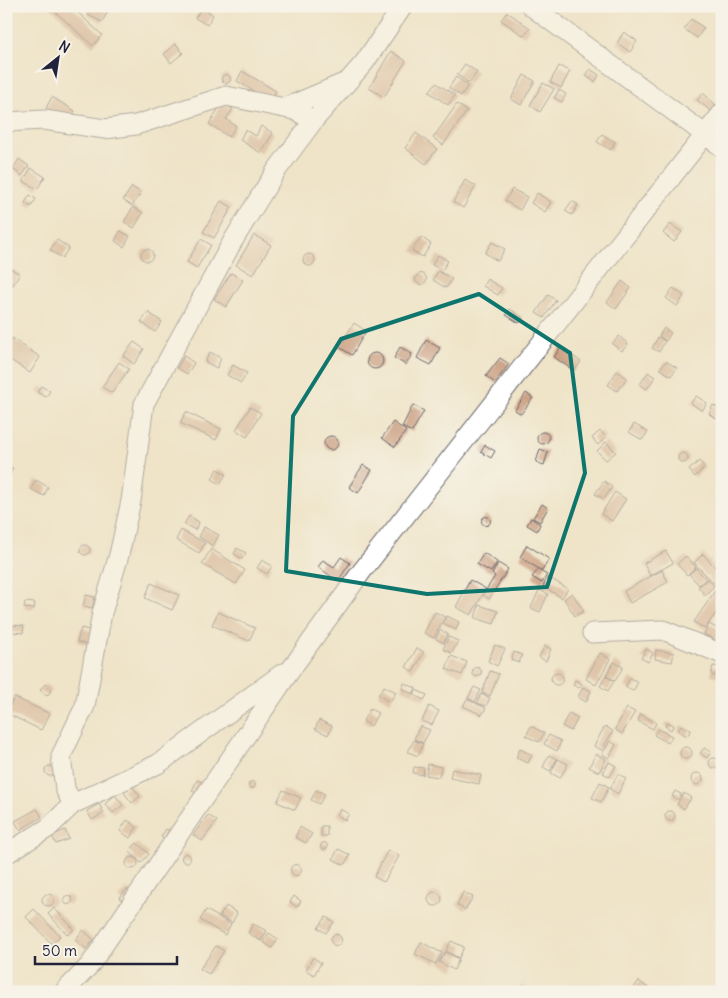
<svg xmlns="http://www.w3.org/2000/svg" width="728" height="998" viewBox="0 0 728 998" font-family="Delius,sans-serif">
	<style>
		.building { fill: #cca285 }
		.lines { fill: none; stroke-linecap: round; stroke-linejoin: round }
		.street-casing { stroke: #6a666c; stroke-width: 21 }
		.street { stroke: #fff; stroke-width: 19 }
		.marked { fill: none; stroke: #0f766e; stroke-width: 4; stroke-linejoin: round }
	</style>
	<rect width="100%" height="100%" fill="#f7f3e8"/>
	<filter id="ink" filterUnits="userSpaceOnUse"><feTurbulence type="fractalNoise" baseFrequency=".02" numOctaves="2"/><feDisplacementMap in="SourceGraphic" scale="10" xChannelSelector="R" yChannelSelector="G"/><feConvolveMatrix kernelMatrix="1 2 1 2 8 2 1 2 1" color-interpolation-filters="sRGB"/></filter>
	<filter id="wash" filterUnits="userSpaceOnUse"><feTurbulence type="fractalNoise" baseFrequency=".0096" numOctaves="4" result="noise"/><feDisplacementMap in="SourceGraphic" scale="20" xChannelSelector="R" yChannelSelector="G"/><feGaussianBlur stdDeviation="1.12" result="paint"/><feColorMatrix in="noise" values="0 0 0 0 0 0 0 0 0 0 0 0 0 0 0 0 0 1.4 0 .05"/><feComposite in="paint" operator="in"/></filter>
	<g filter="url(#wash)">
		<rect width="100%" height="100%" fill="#efe4c8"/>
		<g id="blocks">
			<path class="building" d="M 49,6 L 71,6 L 102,35 L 93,46 Z
				M 92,6 L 98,6 L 108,11 L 102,22 L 88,15 Z
				M 202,7 L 213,15 L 207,25 L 195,18 Z
				M 507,12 L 530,28 L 524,36 L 501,20 Z
				M 691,19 L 704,28 L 697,38 L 684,29 Z
				M 624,32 L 637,41 L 630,52 L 617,43 Z
				M 176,44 L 183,53 L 171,63 L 164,54 Z
				M 391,51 L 406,61 L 384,97 L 369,88 Z
				M 465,64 L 477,72 L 469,83 L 457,75 Z
				M 559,66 L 570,71 L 561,88 L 550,82 Z
				M 590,69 L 599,75 L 595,82 L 586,76 Z
				M 242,71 L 276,91 L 270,101 L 237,81 Z
				M221.5 79a4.5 4.5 0 1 1 9 0a4.5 4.5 0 1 1-9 0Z
				M 524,75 L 535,81 L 521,105 L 511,99 Z
				M 456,77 L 468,85 L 461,96 L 449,88 Z
				M 436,83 L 455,95 L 448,105 L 429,92 Z
				M 543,83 L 554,89 L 540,112 L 530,105 Z
				M 559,90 L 566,94 L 562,102 L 554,98 Z
				M 703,93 L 717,106 L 712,112 L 697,100 Z
				M 52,97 L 75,111 L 69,122 L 46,108 Z
				M 222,103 L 233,109 L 226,119 L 236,126 L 229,137 L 209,124 Z
				M 457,104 L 467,111 L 443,145 L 433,138 Z
				M 261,126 L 273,133 L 261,153 L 240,140 L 245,130 L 256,136 Z
				M 416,133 L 437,149 L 426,164 L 405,148 Z
				M 602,134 L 615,142 L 611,150 L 597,142 Z
				M 19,159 L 29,166 L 22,176 L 13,169 Z
				M 31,168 L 45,177 L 37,189 L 23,181 Z
				M 465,180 L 476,186 L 463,208 L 453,202 Z
				M 132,187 L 141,193 L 132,206 L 123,200 Z
				M 512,189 L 527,197 L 520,210 L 505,201 Z
				M 537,193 L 551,202 L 545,212 L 531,203 Z
				M 30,195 L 36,199 L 31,207 L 25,203 Z
				M 221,201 L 232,207 L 214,238 L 203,232 Z
				M 572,201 L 578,205 L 572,215 L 565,211 Z
				M 133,207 L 143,213 L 134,228 L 124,222 Z
				M 670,224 L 682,232 L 674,242 L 663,233 Z
				M 120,231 L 130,236 L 124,247 L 115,241 Z
				M 254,235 L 271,245 L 253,275 L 236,265 Z
				M 421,237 L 431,244 L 423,257 L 412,251 Z
				M 201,239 L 211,245 L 197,268 L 187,262 Z
				M 57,240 L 69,248 L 62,258 L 50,250 Z
				M 492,242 L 505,249 L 498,261 L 485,253 Z
				M141 255a6 6 0 1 1 12 0a6 6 0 1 1-12 0Z
				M303 260a6 6 0 1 1 12 0a6 6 0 1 1-12 0Z
				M 438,255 L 448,261 L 442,270 L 432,265 Z
				M 10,268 L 20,274 L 12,286 L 6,282 L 6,275 Z
				M 438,271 L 452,279 L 446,288 L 433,280 Z
				M 231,273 L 243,280 L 226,307 L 214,299 Z
				M415.5 279a5.5 5.5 0 1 1 11 0a5.5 5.5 0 1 1-11 0Z
				M 487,279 L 502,288 L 498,295 L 483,286 Z
				M 622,281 L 631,288 L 616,309 L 607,302 Z
				M 673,288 L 684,296 L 677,306 L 666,298 Z
				M 548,295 L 556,300 L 544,318 L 536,313 Z
				M 510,309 L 523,318 L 519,323 L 506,315 Z
				M 148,312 L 162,322 L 155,332 L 141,322 Z
				M 354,323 L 366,331 L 352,355 L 339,347 Z
				M 664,328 L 671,333 L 666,341 L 659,336 Z
				M 619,336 L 628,344 L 622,351 L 612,344 Z
				M 658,337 L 665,341 L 659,352 L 652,348 Z
				M 12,338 L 40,357 L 30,373 L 6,357 L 6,347 Z
				M 426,340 L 440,348 L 431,365 L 417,358 Z
				M 134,342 L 144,349 L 134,364 L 123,356 Z
				M 400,347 L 412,354 L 406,365 L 394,358 Z
				M 561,347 L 581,362 L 574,371 L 554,357 Z
				M 210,352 L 221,358 L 217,368 L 205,362 Z
				M367 361a8 8 0 1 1 16 0a8 8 0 1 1-16 0Z
				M 184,356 L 194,363 L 187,374 L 177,368 Z
				M 500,358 L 509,364 L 495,383 L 486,376 Z
				M 666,361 L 677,368 L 671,376 L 660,369 Z
				M 119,362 L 129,369 L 112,393 L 102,387 Z
				M 233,365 L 247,373 L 241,383 L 227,375 Z
				M 617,371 L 627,378 L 617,391 L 608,385 Z
				M 648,372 L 655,377 L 647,389 L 640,384 Z
				M 41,386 L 50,391 L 46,397 L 37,392 Z
				M 526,393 L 533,398 L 521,414 L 515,410 Z
				M 696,396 L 707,403 L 702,411 L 691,403 Z
				M 413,405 L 424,411 L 412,432 L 402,427 Z
				M 713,405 L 722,410 L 719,420 L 709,414 Z
				M 250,407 L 261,413 L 247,437 L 236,430 Z
				M 186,412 L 221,429 L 216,440 L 180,423 Z
				M 393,422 L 406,431 L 395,447 L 382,438 Z
				M 634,424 L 648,432 L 642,440 L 629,432 Z
				M 600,431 L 606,437 L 598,445 L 592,438 Z
				M537 438a6 6 0 1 1 12 0a6 6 0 1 1-12 0Z
				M324 443a7 7 0 1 1 14 0a7 7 0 1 1-14 0Z
				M 606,442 L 616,452 L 606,460 L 597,451 Z
				M 485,445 L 495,451 L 491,458 L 481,452 Z
				M 540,449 L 548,452 L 544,465 L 536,462 Z
				M678 458a5 5 0 1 1 10 0a5 5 0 1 1-10 0Z
				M 699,461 L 705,467 L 695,477 L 689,470 Z
				M 6,465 L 13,468 L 8,480 L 6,479 Z
				M 363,465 L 372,470 L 358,493 L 349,487 Z
				M 217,469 L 226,474 L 220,484 L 212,479 Z
				M 36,480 L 48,487 L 44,496 L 31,489 Z
				M 604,481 L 612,487 L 604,499 L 595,494 Z
				M 615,492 L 626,499 L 612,521 L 601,514 Z
				M 542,504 L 548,508 L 540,522 L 533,518 Z
				M 189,516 L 199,522 L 195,530 L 184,524 Z
				M481.5 521a4.5 4.5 0 1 1 9 0a4.5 4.5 0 1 1-9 0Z
				M 531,518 L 540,524 L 537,531 L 527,525 Z
				M 204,527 L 219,535 L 213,546 L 199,537 Z
				M 181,530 L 205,543 L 199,553 L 176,540 Z
				M 6,535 L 10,536 L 7,550 L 6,549 Z
				M 527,545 L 549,559 L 542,571 L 520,557 Z
				M80 550a5 5 0 1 1 10 0a5 5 0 1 1-10 0Z
				M 237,548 L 246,553 L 242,559 L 234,554 Z
				M 211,549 L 245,570 L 236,584 L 202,564 Z
				M 666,551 L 673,563 L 650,576 L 644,563 Z
				M 484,553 L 497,562 L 491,572 L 477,564 Z
				M 703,554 L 722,575 L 722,578 L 715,584 L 694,563 Z
				M 686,556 L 696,567 L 687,575 L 677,564 Z
				M 341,557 L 350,563 L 338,581 L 318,567 L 323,560 L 334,567 Z
				M 262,560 L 272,566 L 267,574 L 257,568 Z
				M 498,563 L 508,569 L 489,599 L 483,595 L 495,576 L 492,574 Z
				M 696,568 L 706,579 L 699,585 L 689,574 Z
				M 538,570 L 547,575 L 542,583 L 532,577 Z
				M 662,570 L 668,582 L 630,603 L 624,591 Z
				M 548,577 L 568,589 L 562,598 L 543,586 Z
				M 708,579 L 714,586 L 705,595 L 698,587 Z
				M 470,580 L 486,589 L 471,615 L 456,607 Z
				M 151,583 L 179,595 L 172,610 L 145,598 Z
				M 6,584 L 10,584 L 9,594 L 6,594 Z
				M 539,590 L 548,594 L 540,612 L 531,608 Z
				M 715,591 L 722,595 L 722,604 L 705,629 L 694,622 Z
				M 572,593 L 584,611 L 575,616 L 564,599 Z
				M 86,595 L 95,597 L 92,608 L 83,606 Z
				M 25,602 L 35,603 L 34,609 L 24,608 Z
				M 479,605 L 498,611 L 494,624 L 475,618 Z
				M 218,612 L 255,628 L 249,641 L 212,625 Z
				M 435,612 L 445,617 L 434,638 L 424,633 Z
				M 447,616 L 459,622 L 456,630 L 443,623 Z
				M 709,624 L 722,631 L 722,644 L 704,634 Z
				M 13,625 L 24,626 L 23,633 L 12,632 Z
				M 81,628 L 92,631 L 88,645 L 77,642 Z
				M 440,630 L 448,634 L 444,643 L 436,639 Z
				M 449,637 L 458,641 L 452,653 L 443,649 Z
				M 495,645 L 505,649 L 497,666 L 488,661 Z
				M 545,646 L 551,649 L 546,661 L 539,657 Z
				M 417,648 L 424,652 L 413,672 L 406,667 Z
				M 646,649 L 653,653 L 648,662 L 641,658 Z
				M 656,650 L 674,653 L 672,662 L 655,659 Z
				M 514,652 L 522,655 L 519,663 L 511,660 Z
				M 600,653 L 610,659 L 596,685 L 586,679 Z
				M 451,656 L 467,662 L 462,675 L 446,669 Z
				M 614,662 L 623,667 L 615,681 L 606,676 Z
				M 713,666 L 722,667 L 722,677 L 711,675 Z
				M472.5 672a4.5 4.5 0 1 1 9 0a4.5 4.5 0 1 1-9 0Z
				M 490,671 L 499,674 L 490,696 L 482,693 Z
				M551 679a6 6 0 1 1 12 0a6 6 0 1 1-12 0Z
				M 606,676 L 614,681 L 608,691 L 600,686 Z
				M 630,678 L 638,682 L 633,691 L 625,687 Z
				M 575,680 L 582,684 L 579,688 L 573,685 Z
				M 404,683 L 416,688 L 413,694 L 402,689 Z
				M 45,684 L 52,690 L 47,696 L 40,690 Z
				M 384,686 L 396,692 L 390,702 L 378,695 Z
				M 474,687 L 481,690 L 475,702 L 468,698 Z
				M 583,687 L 591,691 L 586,702 L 578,697 Z
				M 416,690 L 427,695 L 424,700 L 414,695 Z
				M 481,694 L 490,698 L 486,706 L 477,703 Z
				M 14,697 L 50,714 L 41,730 L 6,713 Z
				M 467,699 L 486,708 L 482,715 L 463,706 Z
				M 429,706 L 439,711 L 432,725 L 422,721 Z
				M 627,708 L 635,712 L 622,734 L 615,729 Z
				M 370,709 L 378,713 L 371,726 L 363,721 Z
				M 569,713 L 578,718 L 571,731 L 562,726 Z
				M 641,714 L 656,723 L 653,729 L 638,721 Z
				M 319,720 L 332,726 L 328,735 L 315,729 Z
				M 667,722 L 674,725 L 671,730 L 665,726 Z
				M 681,725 L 691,730 L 687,736 L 678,731 Z
				M 420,726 L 430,730 L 423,743 L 414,739 Z
				M 531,726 L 544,733 L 539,742 L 526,736 Z
				M 605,726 L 613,731 L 602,750 L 594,746 Z
				M 658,729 L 672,736 L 668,743 L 654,735 Z
				M 549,735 L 561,741 L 557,751 L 544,744 Z
				M 414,740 L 423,744 L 418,756 L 408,752 Z
				M 610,741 L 616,745 L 609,758 L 602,754 Z
				M680 753a6 6 0 1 1 12 0a6 6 0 1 1-12 0Z
				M 704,748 L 711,752 L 707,758 L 700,753 Z
				M 520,749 L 532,755 L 528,763 L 516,758 Z
				M 596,754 L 606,759 L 599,772 L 589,767 Z
				M 549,755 L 557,759 L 550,771 L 543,767 Z
				M709 763a5 5 0 1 1 10 0a5 5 0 1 1-10 0Z
				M 558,759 L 568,764 L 560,778 L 551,773 Z
				M 609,762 L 616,766 L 610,777 L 603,773 Z
				M 428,764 L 441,767 L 439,777 L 426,775 Z
				M45 771a5 5 0 1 1 10 0a5 5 0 1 1-10 0Z
				M 414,767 L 424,768 L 423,775 L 413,773 Z
				M 452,769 L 481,775 L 479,784 L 450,778 Z
				M691 779a6 6 0 1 1 12 0a6 6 0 1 1-12 0Z
				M 618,774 L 626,778 L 618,794 L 610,789 Z
				M 197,780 L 204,783 L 198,794 L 192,791 Z
				M248.5 785a3.5 3.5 0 1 1 7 0a3.5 3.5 0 1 1-7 0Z
				M 600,782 L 609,787 L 601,802 L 592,798 Z
				M 130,784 L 140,796 L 132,803 L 122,790 Z
				M 283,790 L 301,798 L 295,810 L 277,802 Z
				M 316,790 L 325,794 L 319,804 L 311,800 Z
				M 675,791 L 681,794 L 678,800 L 672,796 Z
				M 684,793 L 691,798 L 684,809 L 677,804 Z
				M 115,795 L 123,805 L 113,813 L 105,804 Z
				M 99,804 L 104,813 L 92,820 L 87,811 Z
				M 37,809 L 42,817 L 20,830 L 15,821 Z
				M 340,809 L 349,814 L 345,820 L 337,815 Z
				M665 816a5 5 0 1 1 10 0a5 5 0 1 1-10 0Z
				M 208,815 L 217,821 L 202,841 L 193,835 Z
				M 9,820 L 12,825 L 6,830 L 6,822 Z
				M 127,820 L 137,827 L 130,838 L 120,831 Z
				M 321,826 L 327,826 L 327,836 L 321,836 Z
				M 300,827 L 312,834 L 306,843 L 295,837 Z
				M 166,829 L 174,833 L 168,842 L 161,837 Z
				M 65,830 L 69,839 L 56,844 L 52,836 Z
				M320.5 846a3.5 3.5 0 1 1 7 0a3.5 3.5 0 1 1-7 0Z
				M 137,843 L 149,854 L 141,863 L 129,851 Z
				M 338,849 L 350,855 L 344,865 L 333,859 Z
				M 388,850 L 399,856 L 384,882 L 374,877 Z
				M181.5 858a4.5 4.5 0 1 1 9 0a4.5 4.5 0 1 1-9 0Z
				M126 863a6 6 0 1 1 12 0a6 6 0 1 1-12 0Z
				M290.5 870a5.5 5.5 0 1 1 11 0a5.5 5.5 0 1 1-11 0Z
				M 127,889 L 135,895 L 128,905 L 119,898 Z
				M 463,892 L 473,897 L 465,910 L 457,905 Z
				M428 899a7 7 0 1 1 14 0a7 7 0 1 1-14 0Z
				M42 900a6 6 0 1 1 12 0a6 6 0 1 1-12 0Z
				M63.5 900a4.5 4.5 0 1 1 9 0a4.5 4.5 0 1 1-9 0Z
				M 294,896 L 301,901 L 297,907 L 290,902 Z
				M 226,906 L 237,913 L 232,923 L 220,916 Z
				M 54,908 L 74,929 L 68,935 L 48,914 Z
				M 34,909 L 60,936 L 52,944 L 26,917 Z
				M 206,910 L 231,924 L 225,935 L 200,920 Z
				M 326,917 L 334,922 L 326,933 L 318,928 Z
				M 253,924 L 267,931 L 261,941 L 248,933 Z
				M 83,930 L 94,940 L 86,949 L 75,940 Z
				M 269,933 L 278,939 L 272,948 L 263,942 Z
				M330.5 940a5.5 5.5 0 1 1 11 0a5.5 5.5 0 1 1-11 0Z
				M 451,941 L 464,947 L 459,958 L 446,951 Z
				M 421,942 L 442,953 L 436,964 L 415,954 Z
				M 216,946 L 224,951 L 209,974 L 200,969 Z
				M 445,952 L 459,959 L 454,970 L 439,962 Z
				M 313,957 L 321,963 L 314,975 L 306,970 Z
				M 639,981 L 652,991 L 651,992 L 635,992 L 632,990 Z
				M 522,985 L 533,992 L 518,992 Z"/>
		</g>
	</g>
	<g filter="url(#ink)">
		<use href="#blocks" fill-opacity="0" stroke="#6a666c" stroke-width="1"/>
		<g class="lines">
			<g class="street-casing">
				<path id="street" d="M 531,6 L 722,147
					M 285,108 L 344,83
					M 6,122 L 44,120 L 105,129 L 136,125 L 226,96 L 294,110 L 314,120
					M 592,633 L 663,630 L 722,654
					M 73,804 L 65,789 L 61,756 L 85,706 L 102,613 L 119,555 L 131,501 L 144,404 L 234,239 L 276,171 L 314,120 L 364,63 L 403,6
					M 6,854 L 48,828 L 73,804 L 158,764 L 283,673
					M 64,992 L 90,965 L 294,665 L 362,571 L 722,113"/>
			</g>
			<use href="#street" class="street"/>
		</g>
	</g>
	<path d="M0 0H728V998H0ZM 479,294 L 570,353 L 585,473 L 547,587 L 427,594 L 286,571 L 293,416 L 341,339 Z" fill="#efe4c8" fill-opacity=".55" fill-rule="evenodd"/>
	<path class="marked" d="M 479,294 L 570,353 L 585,473 L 547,587 L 427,594 L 286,571 L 293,416 L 341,339 Z"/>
	<rect width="728" height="998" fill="none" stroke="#f7f3e8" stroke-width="25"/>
	<g transform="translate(58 58) rotate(30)" stroke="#f7f3e8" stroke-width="4" paint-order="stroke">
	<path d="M0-4L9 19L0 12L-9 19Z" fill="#22223b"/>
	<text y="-8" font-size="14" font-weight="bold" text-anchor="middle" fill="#22223b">N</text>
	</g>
	<path d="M35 956v8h142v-8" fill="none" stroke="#22223b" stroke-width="2.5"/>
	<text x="42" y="956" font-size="15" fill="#22223b" stroke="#f7f3e8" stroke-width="4" paint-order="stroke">50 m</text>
</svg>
